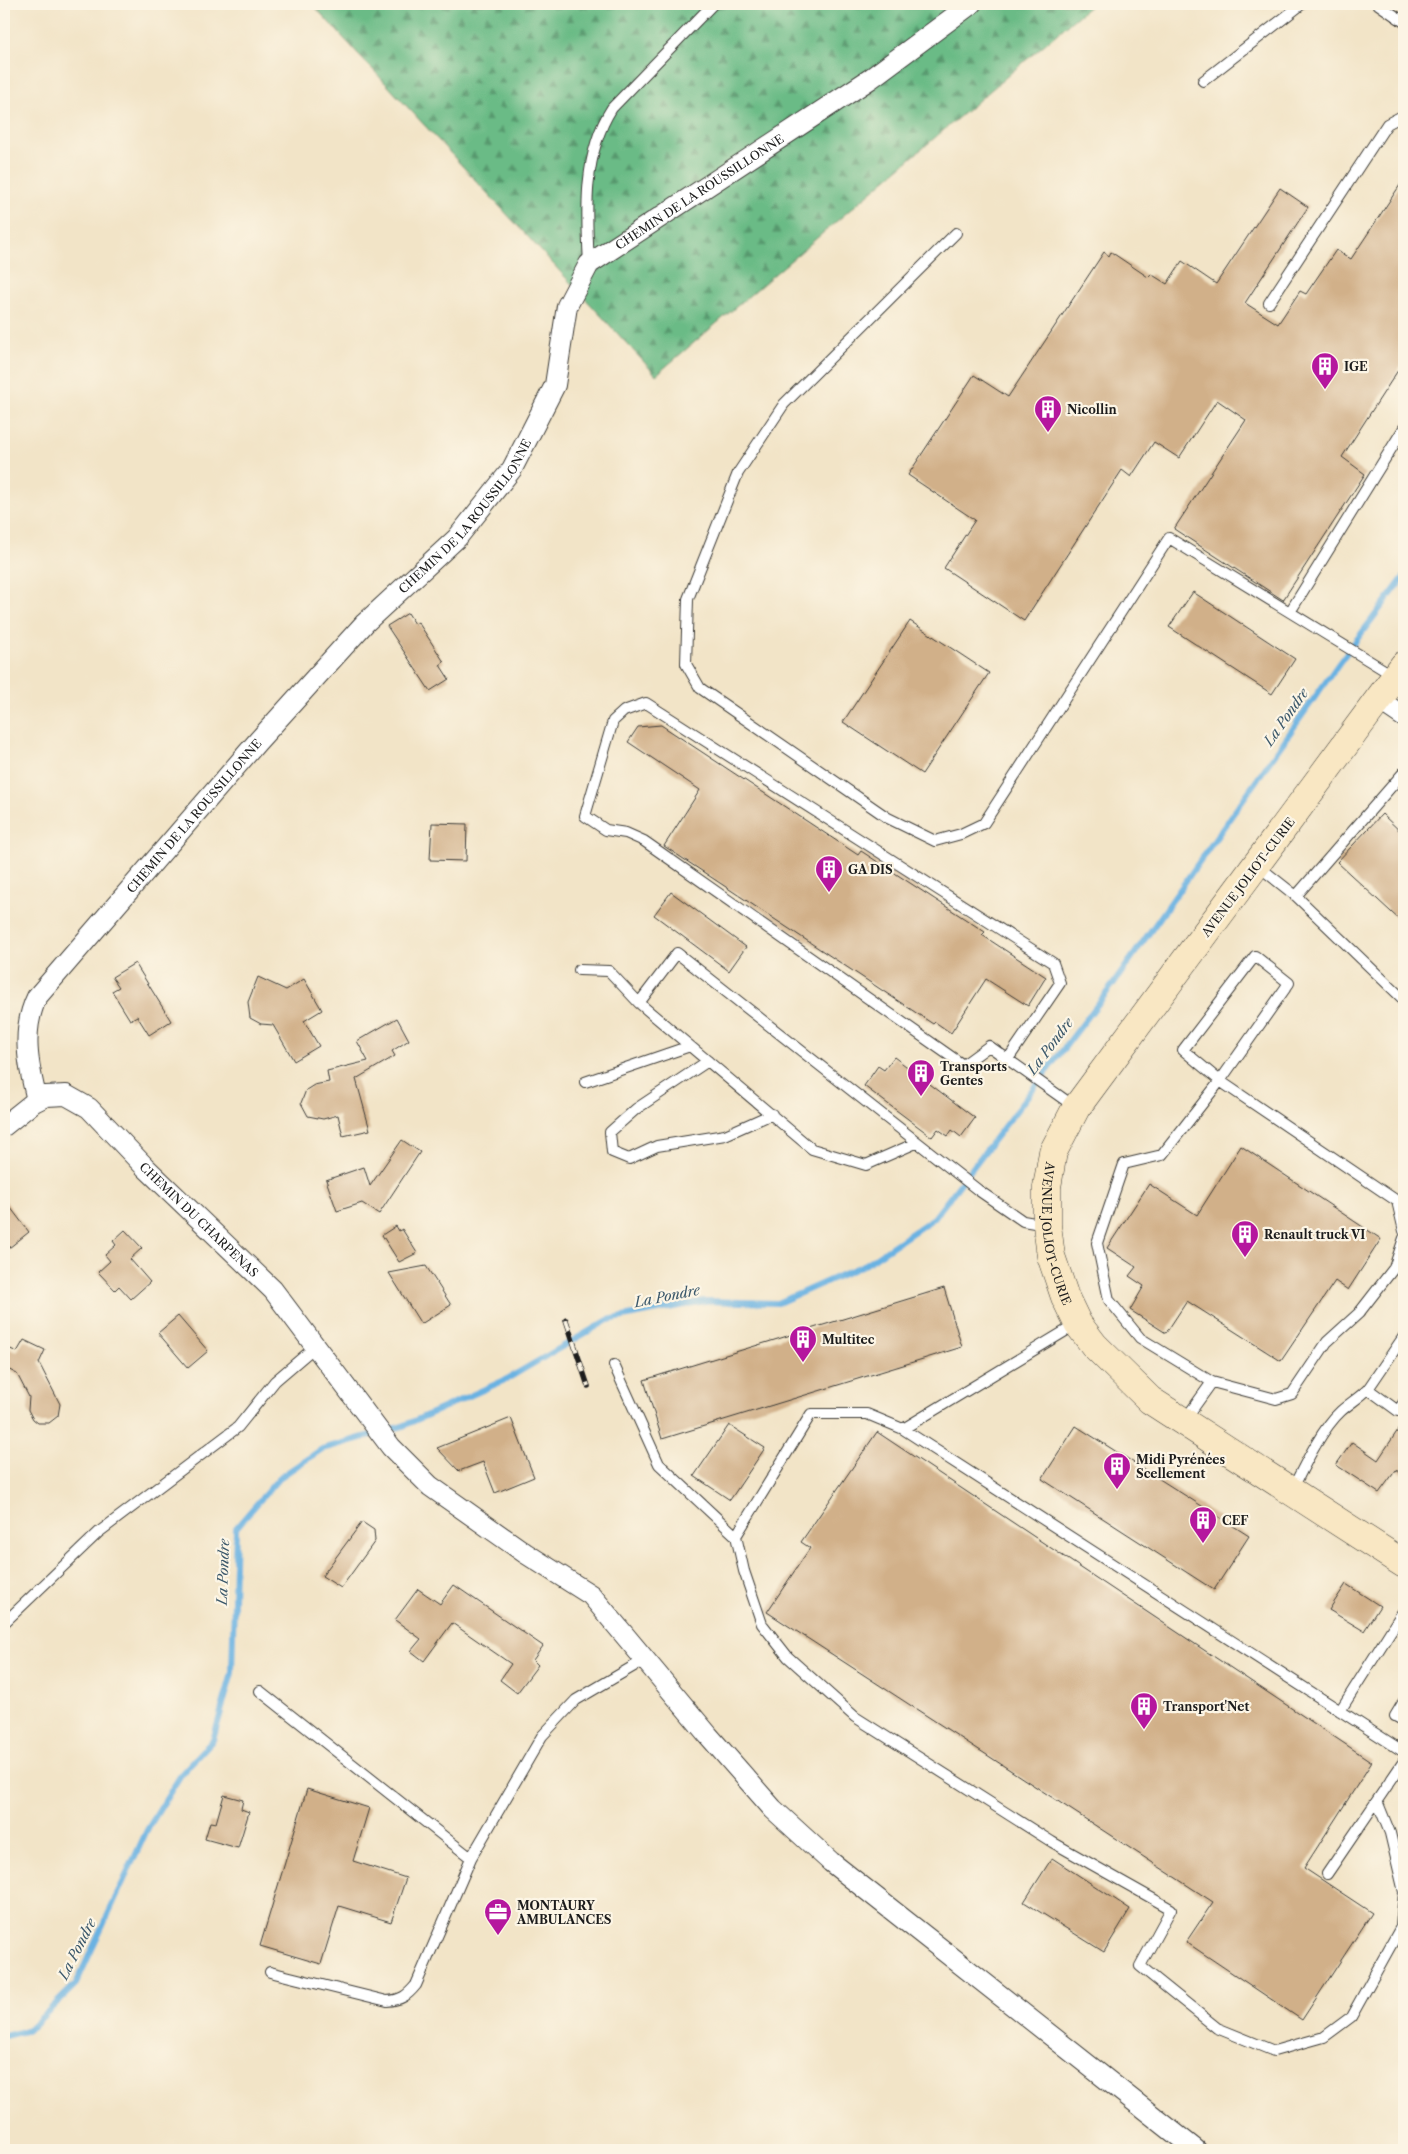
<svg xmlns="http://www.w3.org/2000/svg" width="1408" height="2154" viewBox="0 0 1408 2154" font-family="'Libre Caslon Text',serif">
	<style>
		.forest { fill: url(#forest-firs); stroke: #436c51 }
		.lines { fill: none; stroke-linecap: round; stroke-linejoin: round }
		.stream { stroke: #6ab2e2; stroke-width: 6 }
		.building { fill: #d1b089 }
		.lane-casing { stroke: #3c3a36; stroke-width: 12 }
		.street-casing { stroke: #3c3a36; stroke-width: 22 }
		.secondary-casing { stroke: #3c3a36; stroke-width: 29 }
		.lane { stroke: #fff; stroke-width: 10 }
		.street { stroke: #fff; stroke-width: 20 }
		.secondary { stroke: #f9e7c3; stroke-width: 28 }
		.rail-casing { stroke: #1c1c1c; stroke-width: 5.5 }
		.rail { stroke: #fcf5e5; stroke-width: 4; stroke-dasharray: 11; stroke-linecap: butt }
		.labels { text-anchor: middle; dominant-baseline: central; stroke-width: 4.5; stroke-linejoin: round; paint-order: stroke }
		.street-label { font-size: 12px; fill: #1c1c1c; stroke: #fcf5e5 }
		.poi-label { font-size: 12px; font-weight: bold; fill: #1c1c1c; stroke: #fcf5e5; text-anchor: start }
		.water-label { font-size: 14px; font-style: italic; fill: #3b586b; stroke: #fcf5e5 }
	</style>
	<defs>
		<pattern id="forest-firs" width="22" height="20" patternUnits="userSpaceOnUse" patternTransform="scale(1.25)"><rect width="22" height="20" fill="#6abb86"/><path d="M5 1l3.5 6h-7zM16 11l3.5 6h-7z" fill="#56976d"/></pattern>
	</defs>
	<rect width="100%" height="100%" fill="#fcf5e5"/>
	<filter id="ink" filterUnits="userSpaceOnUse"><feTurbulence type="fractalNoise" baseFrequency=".02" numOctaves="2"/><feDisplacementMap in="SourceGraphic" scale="10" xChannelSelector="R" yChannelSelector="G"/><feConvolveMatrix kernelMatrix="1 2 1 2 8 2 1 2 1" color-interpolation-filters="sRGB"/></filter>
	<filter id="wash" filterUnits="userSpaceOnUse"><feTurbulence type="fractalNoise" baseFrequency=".0096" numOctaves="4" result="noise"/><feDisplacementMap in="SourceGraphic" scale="20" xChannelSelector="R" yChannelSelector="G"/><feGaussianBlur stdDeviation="1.12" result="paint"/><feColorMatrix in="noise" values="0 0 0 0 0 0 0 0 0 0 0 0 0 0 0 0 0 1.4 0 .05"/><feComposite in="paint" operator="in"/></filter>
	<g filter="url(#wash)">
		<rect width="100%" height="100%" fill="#f2e4c7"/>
		<path class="forest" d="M 312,4 L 1092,4 L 656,375 Z"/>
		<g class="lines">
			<path class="stream" d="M 4,2036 L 29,2030 L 76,1984 L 147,1830 L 182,1773 L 213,1740 L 232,1673 L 236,1528 L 279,1478 L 322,1449 L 403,1426 L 507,1379 L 608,1320 L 704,1301 L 778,1303 L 866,1264 L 934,1218 L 1114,983 L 1339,663 L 1404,577"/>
		</g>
		<g id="blocks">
			<path class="building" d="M 1404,179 L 1404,361 L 1342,457 L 1365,474 L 1283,600 L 1174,529 L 1246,420 L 1217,400 L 1179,458 L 1154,442 L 1131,477 L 1122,470 L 1024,621 L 944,568 L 975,520 L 908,475 L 974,375 L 1008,397 L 1104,252 L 1109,256 L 1111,252 L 1148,277 L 1151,274 L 1167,284 L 1182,261 L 1216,284 L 1280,188 L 1308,207 L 1245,303 L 1278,324 L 1300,291 L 1306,294 L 1336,250 L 1351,259 Z
				M 1193,592 L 1295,659 L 1272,694 L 1169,627 Z
				M 408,613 L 415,624 L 418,622 L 444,662 L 440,665 L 449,679 L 430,691 L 387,626 Z
				M 910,621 L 989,673 L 922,774 L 843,722 Z
				M 661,725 L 858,855 L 861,851 L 985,932 L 982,935 L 1046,977 L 1028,1006 L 986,979 L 951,1033 L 935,1022 L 933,1024 L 664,846 L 700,790 L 628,742 L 638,727 Z
				M 1382,814 L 1404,835 L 1404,924 L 1337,862 Z
				M 432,823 L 467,824 L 466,861 L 430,860 Z
				M 671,892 L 746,947 L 729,971 L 654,915 Z
				M 135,963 L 171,1021 L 149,1035 L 137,1016 L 130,1020 L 112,991 L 119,987 L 112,977 Z
				M 258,977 L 286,990 L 304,979 L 322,1010 L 304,1021 L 319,1046 L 294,1061 L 273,1025 L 261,1024 L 250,1018 L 248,1002 Z
				M 397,1018 L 409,1040 L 392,1051 L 395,1056 L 356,1079 L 370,1130 L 343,1136 L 338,1115 L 323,1119 L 308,1116 L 301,1103 L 306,1090 L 314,1085 L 329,1082 L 327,1071 L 368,1061 L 357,1041 Z
				M 894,1057 L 975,1118 L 961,1137 L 952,1130 L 948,1136 L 938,1129 L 932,1137 L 864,1086 L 878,1066 L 884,1070 Z
				M 402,1140 L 420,1152 L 379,1214 L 362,1203 L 337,1211 L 326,1180 L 364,1167 L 370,1186 Z
				M 1241,1146 L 1381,1239 L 1348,1290 L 1335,1281 L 1281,1361 L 1187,1301 L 1166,1333 L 1130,1310 L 1144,1286 L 1129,1276 L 1136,1267 L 1107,1248 L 1149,1184 L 1197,1215 Z
				M 4,1199 L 29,1232 L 4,1252 Z
				M 396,1226 L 399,1231 L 402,1229 L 417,1253 L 399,1262 L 382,1235 Z
				M 125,1230 L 142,1248 L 130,1259 L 150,1282 L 131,1299 L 119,1286 L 115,1290 L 98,1272 L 110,1261 L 105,1255 L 116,1245 L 113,1241 Z
				M 426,1266 L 451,1305 L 421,1324 L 389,1273 Z
				M 944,1288 L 962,1347 L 662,1439 L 644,1380 Z
				M 178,1316 L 208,1351 L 188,1368 L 158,1333 Z
				M 24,1340 L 45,1350 L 39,1363 L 60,1404 L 58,1416 L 49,1423 L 38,1423 L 33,1419 L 28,1410 L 29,1397 L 17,1374 L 4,1367 L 4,1346 L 17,1352 Z
				M 511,1418 L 534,1477 L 495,1493 L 483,1462 L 459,1471 L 437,1448 Z
				M 1404,1421 L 1404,1475 L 1396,1470 L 1379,1493 L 1336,1465 L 1352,1442 L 1378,1460 Z
				M 729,1425 L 765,1448 L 730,1500 L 694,1476 Z
				M 1076,1426 L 1249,1536 L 1214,1590 L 1042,1479 Z
				M 877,1432 L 1372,1762 L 1304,1868 L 1372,1913 L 1302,2020 L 1186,1942 L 1213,1902 L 767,1612 L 810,1548 L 801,1542 Z
				M 362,1522 L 374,1530 L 375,1541 L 341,1588 L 322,1576 Z
				M 1346,1584 L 1380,1606 L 1364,1631 L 1329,1610 Z
				M 454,1585 L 543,1646 L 533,1660 L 538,1665 L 517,1693 L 500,1680 L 511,1664 L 452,1623 L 424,1661 L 411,1651 L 421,1639 L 395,1620 L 418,1589 L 440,1604 Z
				M 307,1789 L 369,1808 L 353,1861 L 406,1878 L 391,1922 L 339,1906 L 321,1964 L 260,1946 Z
				M 224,1795 L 243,1800 L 241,1809 L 249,1812 L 238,1848 L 205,1839 L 210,1822 L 216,1823 Z
				M 1052,1858 L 1130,1909 L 1104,1952 L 1024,1902 Z"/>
		</g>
	</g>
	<g filter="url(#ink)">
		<use href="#blocks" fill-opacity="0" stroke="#3c3a36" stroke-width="1"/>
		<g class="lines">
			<g class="lane-casing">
				<path id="lane" d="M 1378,4 L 1404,22
					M 1203,81 L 1302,4
					M 956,233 L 784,404 L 738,473 L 688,599 L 686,664 L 700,688 L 888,818 L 935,841 L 961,834 L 984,823 L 1169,538 L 1394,676
					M 589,264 C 586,212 583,153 612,108 L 713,4
					M 1269,303 L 1387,124 L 1404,115
					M 1290,612 L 1404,428
					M 1257,865 L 1296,896 L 1404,1000
					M 1296,896 L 1404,772
					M 1255,956 L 1289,983 L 1220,1081 L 1183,1050 Z
					M 579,970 L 609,971 L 639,1003
					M 1008,1059 L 1060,983 L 1053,963 L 646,703 L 624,711 L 613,721 L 585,816 L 606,830 L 626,833 L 644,841 L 963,1065 L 989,1046 L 1075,1107
					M 708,1061 L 636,1109 L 610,1132 L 612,1152 L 629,1159 L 657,1146 L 725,1135 L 772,1114
					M 585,1082 L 690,1046
					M 916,1143 L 866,1165 L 812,1149 L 639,1003 L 677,953 L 978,1190 L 1023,1221 L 1046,1225
					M 1404,1231 L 1397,1201 L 1220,1081 L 1162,1155 L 1124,1164 L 1097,1243 L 1109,1300 L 1140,1338 L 1212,1382 L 1276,1399 L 1292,1394 L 1327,1342 L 1359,1313 L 1394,1268 L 1404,1238
					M 1077,1324 L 903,1429 L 1404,1752
					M 1404,1336 L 1368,1389 L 1398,1411 L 1404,1402
					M 614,1365 L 659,1464 L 736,1536
					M 1184,1421 L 1212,1382
					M 903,1429 L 867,1414 L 811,1414 L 736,1536 L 744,1571 L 762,1624 L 788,1657 L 855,1717 L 1052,1842 L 1171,1909 L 1140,1966 L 1217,2028 L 1274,2051 L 1324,2037 L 1351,2017 L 1401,1927 L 1404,1892 L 1390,1833 L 1377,1801
					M 1292,1490 C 1303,1468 1322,1428 1341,1411 C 1350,1403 1359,1398 1368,1389
					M 4,1623 L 99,1532 L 238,1427 L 275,1381 L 316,1346
					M 260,1691 L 471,1858 L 542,1736 L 576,1700 L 646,1659
					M 1404,1701 L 1395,1716 L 1404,1721
					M 1340,1711 L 1404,1610
					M 1327,1874 L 1404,1761
					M 270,1972 L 387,2001 C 401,2000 407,1996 416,1985 L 471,1858"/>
			</g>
			<g class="street-casing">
				<g id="street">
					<path d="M 1379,700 L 1404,717"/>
					<path id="s1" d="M 37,1100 C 28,1065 21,1030 37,997 L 258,741 L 365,623 L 457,538 L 512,469 L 555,385 L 567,306 L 589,264 L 870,79 L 971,4"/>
					<path id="s2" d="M 4,1126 L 34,1102 L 46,1096 L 66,1095 L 89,1108 L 145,1167 L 273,1290 L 391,1447 L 430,1486 L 525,1553 L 591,1595 L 708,1735 L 773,1809 L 831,1862 L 1196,2150"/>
				</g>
			</g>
			<g class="secondary-casing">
				<g id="secondary">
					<path id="s3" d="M 1404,665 L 1076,1108 L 1053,1152 L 1047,1187 L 1047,1225 L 1051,1256 L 1065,1297 L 1078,1324 L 1094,1345 L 1150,1400 L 1404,1564"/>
				</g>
			</g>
			<use href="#lane" class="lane"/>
			<use href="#street" class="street"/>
			<use href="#secondary" class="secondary"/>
			<g class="rail-casing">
				<path id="rail" d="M 566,1320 L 588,1386"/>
			</g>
			<use href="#rail" class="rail"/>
		</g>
	</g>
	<defs>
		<g id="building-pin" transform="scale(1.4375)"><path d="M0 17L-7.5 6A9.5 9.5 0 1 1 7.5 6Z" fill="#b5179e" stroke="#fcf5e5"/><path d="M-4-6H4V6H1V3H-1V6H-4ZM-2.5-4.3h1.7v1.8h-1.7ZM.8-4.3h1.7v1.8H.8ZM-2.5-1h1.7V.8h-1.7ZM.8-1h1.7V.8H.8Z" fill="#fff"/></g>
		<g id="office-pin" transform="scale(1.4375)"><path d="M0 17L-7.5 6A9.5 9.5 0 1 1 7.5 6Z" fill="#b5179e" stroke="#fcf5e5"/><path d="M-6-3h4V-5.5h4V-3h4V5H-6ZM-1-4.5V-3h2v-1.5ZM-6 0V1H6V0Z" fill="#fff"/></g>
	</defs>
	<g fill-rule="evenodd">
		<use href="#building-pin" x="1325" y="366"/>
		<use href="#building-pin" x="1048" y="409"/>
		<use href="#building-pin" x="829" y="869"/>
		<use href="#building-pin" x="921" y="1073"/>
		<use href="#building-pin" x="1245" y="1234"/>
		<use href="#building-pin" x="803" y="1339"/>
		<use href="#building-pin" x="1117" y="1466"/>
		<use href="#building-pin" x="1203" y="1520"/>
		<use href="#building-pin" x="1144" y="1706"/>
		<use href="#office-pin" x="498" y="1912"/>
	</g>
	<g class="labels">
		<g class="street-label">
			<text stroke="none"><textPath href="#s1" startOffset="1170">CHEMIN DE LA ROUSSILLONNE</textPath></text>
			<text stroke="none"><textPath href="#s1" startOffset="750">CHEMIN DE LA ROUSSILLONNE</textPath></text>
			<text stroke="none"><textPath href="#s1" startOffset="345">CHEMIN DE LA ROUSSILLONNE</textPath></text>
			<text transform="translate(1248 877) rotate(-53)">AVENUE JOLIOT-CURIE</text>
			<text stroke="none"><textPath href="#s2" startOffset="255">CHEMIN DU CHARPENAS</textPath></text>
			<text stroke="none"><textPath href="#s3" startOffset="684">AVENUE JOLIOT-CURIE</textPath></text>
		</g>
		<g class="poi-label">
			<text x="1344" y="366">IGE</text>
			<text x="1067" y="409">Nicollin</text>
			<text x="848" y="869">GA DIS</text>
			<text x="940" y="1066">Transports<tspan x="940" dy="14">Gentes</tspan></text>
			<text x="1264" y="1234">Renault truck VI</text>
			<text x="822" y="1339">Multitec</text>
			<text x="1136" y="1459">Midi Pyrénées<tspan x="1136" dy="14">Scellement</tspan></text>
			<text x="1222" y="1520">CEF</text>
			<text x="1163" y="1706">Transport'Net</text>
			<text x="517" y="1905">MONTAURY<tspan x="517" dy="14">AMBULANCES</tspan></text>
		</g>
		<g class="water-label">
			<text transform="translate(1286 717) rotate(-55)">La Pondre</text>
			<text transform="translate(1050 1046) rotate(-53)">La Pondre</text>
			<text transform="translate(667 1296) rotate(-11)">La Pondre</text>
			<text transform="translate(223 1572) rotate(-88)">La Pondre</text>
			<text transform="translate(77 1949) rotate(-63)">La Pondre</text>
		</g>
	</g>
	<rect width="1408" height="2154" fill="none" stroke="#fcf5e5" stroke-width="20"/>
</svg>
